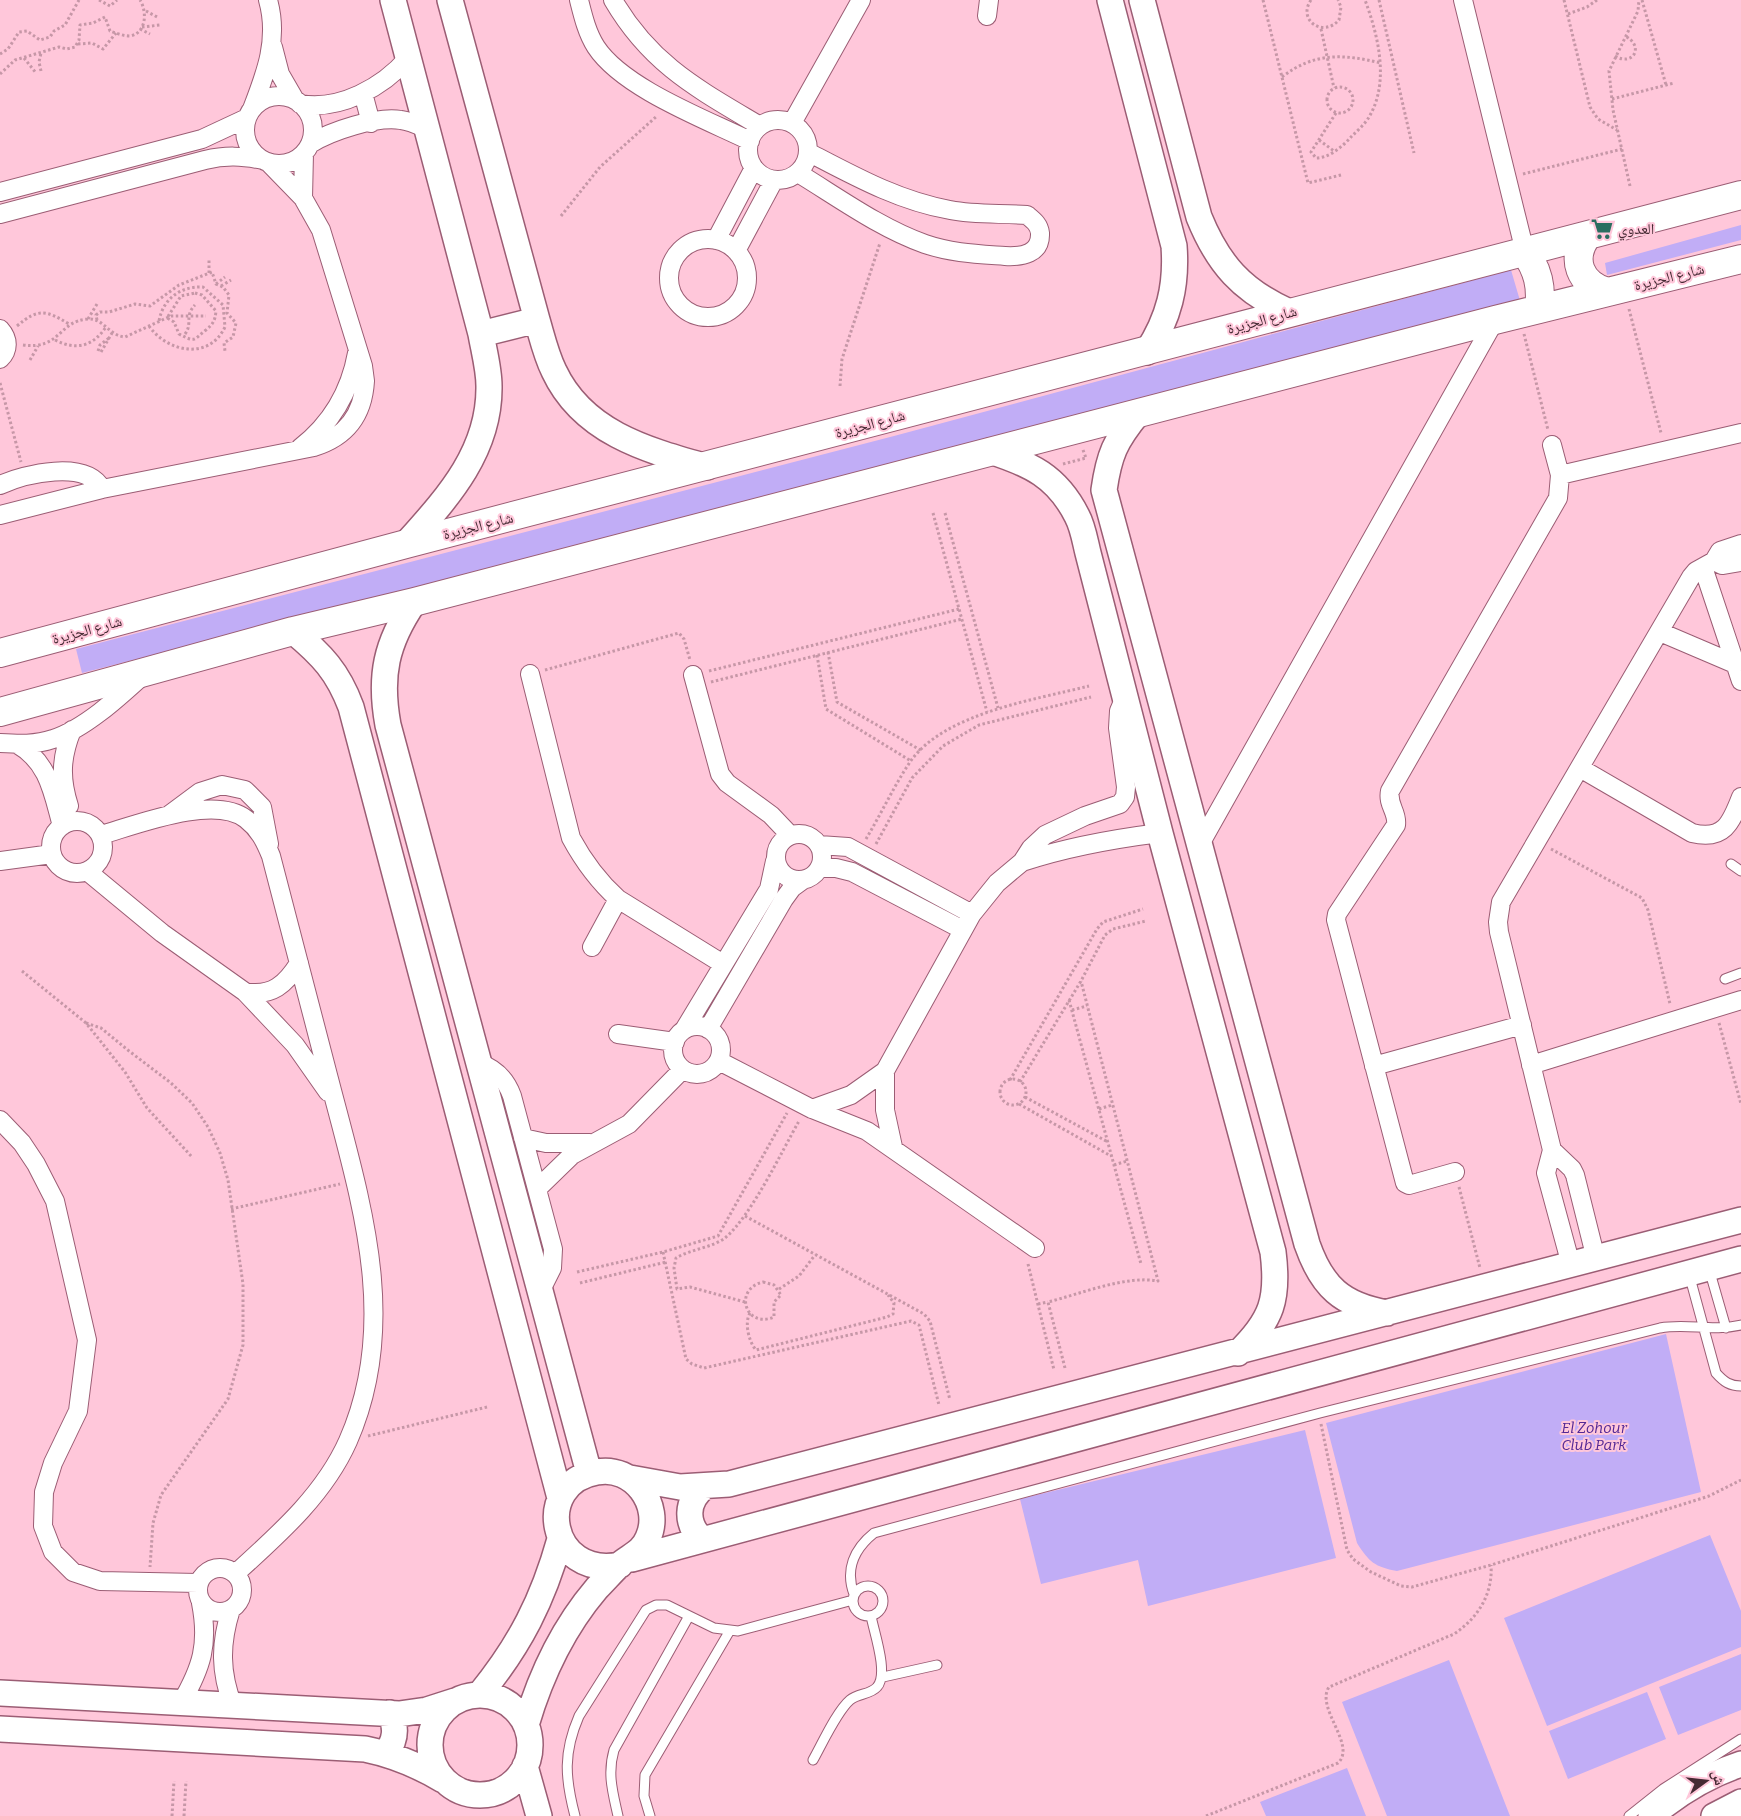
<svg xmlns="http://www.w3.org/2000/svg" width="1741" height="1816" viewBox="0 0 1741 1816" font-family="Bitter,'Noto Naskh Arabic',serif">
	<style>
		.green { fill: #c1adf6 }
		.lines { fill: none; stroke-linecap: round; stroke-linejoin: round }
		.lane-casing { stroke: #9b5d74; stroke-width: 11 }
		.street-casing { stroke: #9b5d74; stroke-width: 20 }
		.secondary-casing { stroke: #9b5d74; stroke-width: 28 }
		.primary-casing { stroke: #9b5d74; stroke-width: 30 }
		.path { stroke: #c697a7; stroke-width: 3; stroke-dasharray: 2.5 2.5; stroke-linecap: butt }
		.lane { stroke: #fff; stroke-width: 9 }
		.street { stroke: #fff; stroke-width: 18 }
		.secondary { stroke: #fff; stroke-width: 25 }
		.primary { stroke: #fff; stroke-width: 28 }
		.labels { text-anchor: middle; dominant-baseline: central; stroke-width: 4; stroke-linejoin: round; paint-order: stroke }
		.poi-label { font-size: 15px; fill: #452a33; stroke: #ffc7da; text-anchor: start }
		.street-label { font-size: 15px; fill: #452a33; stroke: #ffc7da }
		.park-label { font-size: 15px; font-style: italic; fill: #542895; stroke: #ffc7da }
	</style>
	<rect width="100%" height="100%" fill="#ffc7da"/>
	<path class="green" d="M 1741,225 L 1741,240 L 1607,275 L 1605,263 Z
		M 1511,270 L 1521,304 L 719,511 L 82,673 L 76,649 L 894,436 Z
		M 1666,1334 L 1701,1492 L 1397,1571 C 1375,1567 1369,1562 1357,1543 L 1326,1423 Z
		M 1305,1430 L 1336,1558 L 1148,1606 L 1138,1560 L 1041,1584 L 1020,1499 Z
		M 1710,1535 L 1741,1611 L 1741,1647 L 1547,1726 L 1504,1618 Z
		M 1741,1654 L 1741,1710 L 1678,1735 L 1659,1687 Z
		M 1449,1660 L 1510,1816 L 1387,1816 L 1342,1702 Z
		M 1647,1692 L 1666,1739 L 1568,1779 L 1549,1731 Z
		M 1347,1768 L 1366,1816 L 1266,1816 L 1260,1802 Z"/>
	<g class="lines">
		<g class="lane-casing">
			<path id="lane" d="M 1731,864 L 1741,871
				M 1725,979 L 1741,973
				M 1709,1269 L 1726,1328
				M 1689,1274 L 1716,1373 C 1724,1382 1730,1386 1741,1386
				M853 1601a15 15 0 1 1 30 0a15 15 0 1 1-30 0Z
				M 854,1594 C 845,1570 854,1549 874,1533 L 1320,1413 L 1660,1328 C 1688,1323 1712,1332 1741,1325
				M 883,1677 L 937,1665
				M 813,1760 C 822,1744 837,1711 850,1700 C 858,1693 870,1695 877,1687 C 889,1674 874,1632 871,1616
				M 575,1816 C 565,1778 563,1753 579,1716 L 646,1610 L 656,1605 L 667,1605 L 714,1628 L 738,1631 L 853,1600
				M 618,1816 C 613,1793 607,1774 614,1750 L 689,1616
				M 650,1816 L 644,1796 L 645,1775 L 729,1632
				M 1629,1816 L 1663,1789 L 1741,1739"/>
		</g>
		<g class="street-casing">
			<path id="street" d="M 579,0 C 583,16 587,33 596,47 C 623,88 705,119 750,141
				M 613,0 C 651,65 698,89 760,126
				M 1463,0 L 1525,252
				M 987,16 L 989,0
				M 273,47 L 280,74 L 295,100
				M 363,93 L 371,123
				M245 130a34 34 0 1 1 68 0a34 34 0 1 1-68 0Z
				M 300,104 C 340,111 383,87 408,58
				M 252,109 C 266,73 279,39 268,0
				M748 150a30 30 0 1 1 60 0a30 30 0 1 1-60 0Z
				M 792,123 L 861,0
				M 310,144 C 331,131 376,116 401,120 C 410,121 418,125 427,129
				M 798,173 C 839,198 880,228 925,244 C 951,253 978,254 1005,256 C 1022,257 1041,254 1040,233 C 1039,224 1033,220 1027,215 C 1001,213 975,215 950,210 C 899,201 854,176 808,152
				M 0,192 L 202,139 L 247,118
				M 303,198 L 304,153
				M 0,214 L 205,160 C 226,155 242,156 263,160
				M669 278a39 39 0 1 1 78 0a39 39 0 1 1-78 0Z
				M 716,240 L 754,168
				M 736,251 L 774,180
				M 0,329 C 9,339 9,350 0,359
				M 300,448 C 332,423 350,392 357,353
				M 1560,475 L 1741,433
				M 0,485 C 25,474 86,459 102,489
				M 0,515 L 102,489 L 314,447 C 346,437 363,415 365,381 L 363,366 L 321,230 L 303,198 L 268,162
				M 1741,544 L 1720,551 L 1714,561 L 1722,565 L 1741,562
				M 1703,567 L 1741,681
				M 1660,632 L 1735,664
				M 530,674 L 571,838 C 584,862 598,881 618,899 L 723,964
				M 693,675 L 720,774 L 727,783 L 771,815 L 790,835
				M 0,743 C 18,744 36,745 53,739 C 84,729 118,698 141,677
				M 17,744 C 49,762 53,794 62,826
				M 1580,768 L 1692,833 C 1724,841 1731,823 1741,797
				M 69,806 C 60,778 61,757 72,730
				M 169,815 L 200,792 L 222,785 L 245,790 L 262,807 L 269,844
				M51 847a26 26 0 1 1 52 0a26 26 0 1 1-52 0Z
				M776 857a23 23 0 1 1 46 0a23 23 0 1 1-46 0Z
				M 101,835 C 136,825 214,794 246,819 C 259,829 265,841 271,856 C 291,931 310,1005 329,1079 C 360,1199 401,1321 348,1441 C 324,1495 278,1535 235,1574
				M 819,845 L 848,847 L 972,914
				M 1199,846 L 1495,320
				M 0,861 L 52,854
				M 1022,862 C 1067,847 1112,839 1160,833
				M 820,868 L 836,868 L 852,872 L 963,930
				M 87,871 L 162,933 L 245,992 L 295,1045 L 328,1092
				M 592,947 L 618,899
				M 245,992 C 272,997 286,984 299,963
				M673 1050a24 24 0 1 1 48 0a24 24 0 1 1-48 0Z
				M 708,1029 L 784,899 L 792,888 L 803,880
				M 684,1030 L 769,889 L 775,861
				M 618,1034 L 675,1042
				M 719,1061 L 812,1109 L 867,1131 L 1035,1248
				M 479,1063 C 496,1069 506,1079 512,1096 L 553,1249 L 552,1268 L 541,1290
				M 1531,1065 L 1741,1000
				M 1374,1066 L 1522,1025
				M 885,1071 L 885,1110 L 893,1147
				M 812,1109 L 851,1095 L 885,1071 L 972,914 L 997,883 L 1022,862 L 1031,848 L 1045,835 L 1085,816 L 1120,804 L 1125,797 L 1126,787 L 1118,728 L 1119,711 L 1125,697
				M 0,1120 L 22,1143 L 36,1164 L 55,1201 L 87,1340 L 78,1411 L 53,1463 L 44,1492 L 43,1526 L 53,1552 L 73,1572 L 100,1581 L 198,1583
				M 523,1138 L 546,1143 L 590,1143
				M 1552,1150 L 1572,1169 L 1575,1175 L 1596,1259
				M 1455,1172 L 1409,1185 L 1405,1183 L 1336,920 L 1337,914 L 1396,825 C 1398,812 1387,805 1390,791 L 1558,498 L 1560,475 L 1552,445
				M 537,1189 L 572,1155 L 629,1124 L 682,1070
				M 1571,1265 L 1546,1173 L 1552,1150 L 1499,932 L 1498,922 L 1501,902 L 1691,577 L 1696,571 L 1714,561
				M198 1590a22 22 0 1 1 44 0a22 22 0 1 1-44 0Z
				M 231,1609 C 220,1644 220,1672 233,1706
				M 181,1703 C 202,1667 209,1644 201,1603"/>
		</g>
		<g class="secondary-casing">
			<path id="secondary" d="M 393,0 L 481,334 C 484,351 489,369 489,386 C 490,452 447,498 406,544
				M 450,0 L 537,320 C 542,337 546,355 554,371 C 583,433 647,450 707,467
				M 1110,0 L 1174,246 C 1177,286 1169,318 1147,352
				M 1142,0 L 1199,217 C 1218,264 1242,291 1289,312
				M 481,334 L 537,320
				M 1138,413 C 1115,441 1109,455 1104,490 L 1307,1244 C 1322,1287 1342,1305 1387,1313
				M 990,451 C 1030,464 1057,476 1077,516 C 1083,527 1085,541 1088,553 L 1160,833 L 1273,1252 C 1279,1299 1272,1320 1238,1353
				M 414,602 C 386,643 379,676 388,725 L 589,1473
				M 293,631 C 322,655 338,672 351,707 L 560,1498
				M 630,1478 L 680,1487 L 729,1484 L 1741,1220
				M 702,1539 C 685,1524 686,1501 704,1487
				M 632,1559 L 1741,1259
				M 0,1693 L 399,1714 L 427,1710 L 455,1701
				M 480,1694 C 520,1645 543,1600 560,1539
				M430 1745a50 50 0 1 1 100 0a50 50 0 1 1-100 0Z
				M 526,1725 C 541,1674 562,1629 597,1588 C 604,1581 611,1573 618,1566 C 629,1556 642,1553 648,1538 C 663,1505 633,1465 597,1472 C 532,1483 549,1579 620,1565
				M 0,1729 L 365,1749 C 394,1755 418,1765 443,1780
				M 386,1753 C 396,1740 397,1728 390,1713
				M 525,1766 L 539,1816
				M 1651,1816 C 1677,1794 1708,1775 1741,1764
				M 1714,1816 L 1741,1802"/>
		</g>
		<g class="primary-casing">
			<path id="primary" d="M 1587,236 C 1570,259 1580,284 1607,292
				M 1525,252 C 1538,270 1542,287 1539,309
				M 0,653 L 406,544 L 1741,195
				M 0,712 L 293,631 L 414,602 L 1495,320 L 1741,259"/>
		</g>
		<path class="path" d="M 99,0 L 110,6 L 117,0
			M 1263,0 L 1308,183 L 1341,175
			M 1311,0 C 1297,20 1323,38 1339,20 L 1341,7 L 1338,0
			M 1379,0 L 1414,153
			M 1564,0 L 1590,107 L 1598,119 L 1617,130
			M 1642,0 L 1666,85
			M 146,11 L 159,18
			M 1568,14 L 1587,7 L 1597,0
			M 142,27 L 160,25
			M 140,29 L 150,34
			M 1321,29 L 1334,88
			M 78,44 L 92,43 L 103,49 L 116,33
			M 0,54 L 8,49 L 19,32 L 27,31 L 40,40 L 50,37 L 54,31 L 65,25 L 79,0
			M 1615,56 C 1633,67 1645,46 1625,36
			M 24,58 L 36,73
			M 41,71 L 39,62 L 41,53
			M 0,74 L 15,60 L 59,47 L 67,49 L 75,47 L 79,40 L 80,25 L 93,23 L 105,17 L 110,31 C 116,33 123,36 130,36 C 147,33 147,11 140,0
			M 1282,77 C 1314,52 1344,54 1381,63
			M1327 100a13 13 0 1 1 26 0a13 13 0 1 1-26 0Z
			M 1612,99 L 1674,83
			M 1336,113 L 1311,152 L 1316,158 C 1329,158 1342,147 1351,137 C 1357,131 1365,124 1369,117 C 1390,82 1378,35 1365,0
			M 1319,140 L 1334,151
			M 1523,174 L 1622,149
			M 1630,186 L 1613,110 L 1609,71 L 1638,11 L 1639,0
			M 561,216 L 600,167 L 657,116
			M 209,273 L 209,260
			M 216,284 L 225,277
			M 221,286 L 231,280
			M 195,293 L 202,295 L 216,311 C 215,321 213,324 206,330 C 193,340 196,343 179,334 L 174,322 L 167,318 L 181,296 Z
			M 1629,309 L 1661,433
			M 88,319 L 97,304
			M 97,320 L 96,315 L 100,312 L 109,312 L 135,304 L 150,306 L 179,285 L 212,272 L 216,284 L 223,287 L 229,295 L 227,313 L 236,323 L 233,337 L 224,343 L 225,351
			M 17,326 C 38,308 46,310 69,324
			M 149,326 C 167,352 209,361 225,327 L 223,305 L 203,287 C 180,286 163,299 159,321
			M 185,334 C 193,324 184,316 195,305
			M 1524,334 L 1548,430
			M 55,340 C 77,351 93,346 106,327
			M 23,345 C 61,350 58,321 88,319 C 104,318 109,336 125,337 L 171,316 L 206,316
			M 98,351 L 100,345 L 109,338
			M 101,352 L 112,333
			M 30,360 L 38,346
			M 0,383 L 21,462
			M 840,386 L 842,359 L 880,243
			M 1083,450 L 1086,458
			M 1063,464 L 1086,458
			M 933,513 L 987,712
			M 945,513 L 998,708
			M 828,652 L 837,702 L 922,751
			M 817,655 L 826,709 L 911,761
			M 545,670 L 679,633 L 684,639 L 690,660
			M 709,671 L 959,609
			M 711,682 L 962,619
			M 866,839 C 881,814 894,786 910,762 C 944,713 1034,700 1089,686
			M 876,844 L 912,778 L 943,746 L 979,725 L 1091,697
			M 1551,849 L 1642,898 L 1648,910 L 1670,1004
			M 22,971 L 86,1023 L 125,1072 L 147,1108 L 192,1157
			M 1069,1000 L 1141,1264
			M 1072,1010 L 1087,1006
			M 86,1023 L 101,1028 L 129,1051 L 171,1083 L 192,1103 L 208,1127 L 220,1153 L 228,1180 L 243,1284 L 243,1345 L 228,1399 L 161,1495 L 153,1523 L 150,1567
			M 1719,1023 L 1741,1104
			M1000 1092a13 13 0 1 1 26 0a13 13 0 1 1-26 0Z
			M 1010,1080 L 1097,929 L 1103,922 L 1143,909
			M 1020,1082 L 1081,981 L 1105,935 L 1113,929 L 1146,921
			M 1025,1097 L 1108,1142
			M 1019,1104 L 1111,1156
			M 1099,1109 L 1112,1105
			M 1114,1165 L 1127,1161
			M 1459,1187 L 1480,1268
			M 231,1209 L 340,1184
			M 745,1216 L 924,1314 L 930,1321 L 950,1400
			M 663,1252 L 686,1359 L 692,1364 L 704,1368 L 911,1321 L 919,1325 L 939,1405
			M 1028,1264 L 1054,1370
			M 577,1272 L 663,1252 L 718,1236 L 787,1113
			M 763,1282 L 774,1285 L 781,1295 L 774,1302 L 774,1317 C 745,1329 733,1289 763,1282 Z
			M 580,1283 L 666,1262
			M 779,1289 L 799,1276 L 815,1255
			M 745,1302 L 690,1287 L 677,1289 L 674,1268 L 676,1258 C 691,1249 711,1248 725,1238 C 751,1216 781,1153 799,1121
			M 1038,1304 L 1048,1302
			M 750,1313 C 744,1323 749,1342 756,1350 L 887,1317 L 893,1314 L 894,1303 L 888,1295
			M 1065,1368 L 1048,1302 C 1080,1294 1126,1275 1158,1281 L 1081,981
			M 1321,1424 L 1347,1550 L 1353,1559 L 1371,1572 L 1401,1586 L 1412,1587 L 1491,1565 L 1709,1496 L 1741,1480
			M 368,1436 L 487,1407
			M 172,1816 L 174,1781
			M 184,1816 L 186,1781
			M 1206,1816 L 1338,1763 C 1357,1745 1315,1708 1329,1687 L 1454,1634 C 1478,1618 1493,1594 1491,1565"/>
		<use href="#lane" class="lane"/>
		<use href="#street" class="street"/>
		<use href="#secondary" class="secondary"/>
		<use href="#primary" class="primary"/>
	</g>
	<defs>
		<g id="supermarket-bare" transform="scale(1.725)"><path d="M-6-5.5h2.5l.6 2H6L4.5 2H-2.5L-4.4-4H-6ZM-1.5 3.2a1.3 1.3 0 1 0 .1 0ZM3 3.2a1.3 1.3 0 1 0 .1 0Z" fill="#2b6e60" stroke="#ffc7da" stroke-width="2.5" paint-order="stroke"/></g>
	</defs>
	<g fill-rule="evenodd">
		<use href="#supermarket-bare" x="1602" y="229"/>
	</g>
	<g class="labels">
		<g class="poi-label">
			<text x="1618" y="229">العدوي</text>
		</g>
		<g class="street-label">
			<text transform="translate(1669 277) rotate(-14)">شارع الجزيرة</text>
			<text transform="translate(1262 320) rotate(-15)">شارع الجزيرة</text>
			<text transform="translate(870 424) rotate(-15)">شارع الجزيرة</text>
			<text transform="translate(478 526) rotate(-14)">شارع الجزيرة</text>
			<text transform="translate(87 630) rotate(-15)">شارع الجزيرة</text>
		</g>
		<g class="park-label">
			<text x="1594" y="1428">El Zohour<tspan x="1594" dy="17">Club Park</tspan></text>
		</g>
	</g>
	<g transform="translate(1706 1781) rotate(75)" stroke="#ffc7da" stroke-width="4" paint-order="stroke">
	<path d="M0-4L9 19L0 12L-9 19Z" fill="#452a33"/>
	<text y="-8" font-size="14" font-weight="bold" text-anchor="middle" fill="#452a33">ش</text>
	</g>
</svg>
